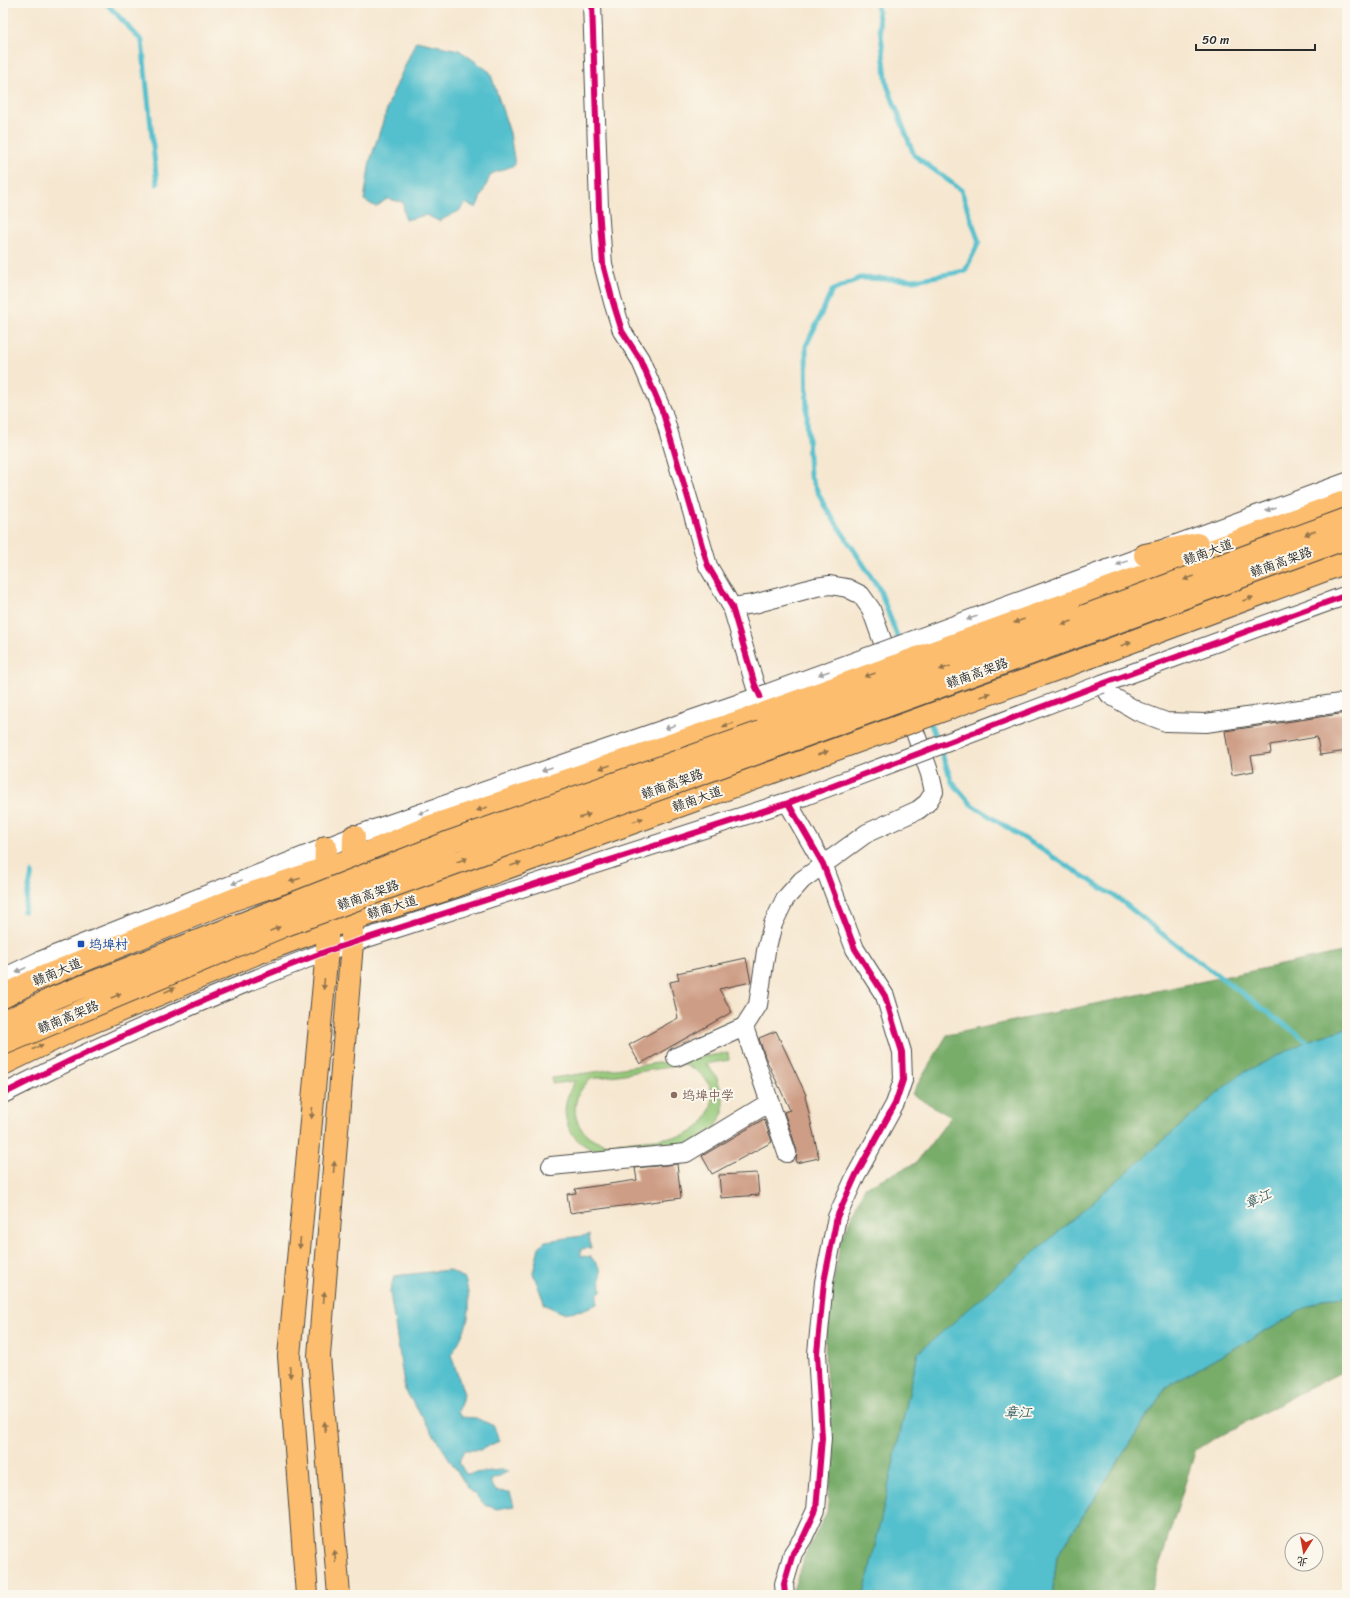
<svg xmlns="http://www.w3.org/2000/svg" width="1350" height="1598" viewBox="0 0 1350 1598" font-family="Sriracha,'LXGW WenKai TC',sans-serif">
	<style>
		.green { fill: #94c879; stroke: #607a52; fill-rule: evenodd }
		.forest { fill: #77ac69; stroke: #516c4a }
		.water { fill: #54c0cd; stroke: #40767c }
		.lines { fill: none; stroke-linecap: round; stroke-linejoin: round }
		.stream { stroke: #54c0cd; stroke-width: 5 }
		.building { fill: #ce9d85 }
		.minor-casing { stroke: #494744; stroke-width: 20 }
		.major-casing { stroke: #494744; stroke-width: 24 }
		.minor { stroke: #fff; stroke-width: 18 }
		.major { stroke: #fcbd6e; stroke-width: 22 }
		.minor-bridge-casing { stroke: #494744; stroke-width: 20; stroke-linecap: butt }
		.major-bridge-casing { stroke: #494744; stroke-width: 24; stroke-linecap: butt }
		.highway-bridge-casing { stroke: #494744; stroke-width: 24; stroke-linecap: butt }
		.minor-bridge { stroke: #fff; stroke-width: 18 }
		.major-bridge { stroke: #fcbd6e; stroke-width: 22 }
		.highway-bridge { stroke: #fcbd6e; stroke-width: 22 }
		.cycleway-casing { stroke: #fbf7ec; stroke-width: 8 }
		.cycleway { stroke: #d6006c; stroke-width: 6 }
		.oneway { fill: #a0a0a0 }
		.oneway2 { fill: #94744c }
		.transit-dot { fill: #1a4fb4; stroke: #fbf7ec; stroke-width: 1.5 }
		.education-dot { fill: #8d6e63; stroke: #fbf7ec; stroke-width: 1.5 }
		.labels { text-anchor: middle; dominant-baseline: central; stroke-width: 4; stroke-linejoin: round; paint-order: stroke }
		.street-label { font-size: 13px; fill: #2b2b2b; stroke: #fbf7ec }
		.transit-label { font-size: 13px; fill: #164399; stroke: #fbf7ec; text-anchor: start }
		.education-label { font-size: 13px; fill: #785e54; stroke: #fbf7ec; text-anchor: start }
		.water-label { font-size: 14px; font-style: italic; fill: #395f64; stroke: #fbf7ec }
	</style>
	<rect width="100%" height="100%" fill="#fbf7ec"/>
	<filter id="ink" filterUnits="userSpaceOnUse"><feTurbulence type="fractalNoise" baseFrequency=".025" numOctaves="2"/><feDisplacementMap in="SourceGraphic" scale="8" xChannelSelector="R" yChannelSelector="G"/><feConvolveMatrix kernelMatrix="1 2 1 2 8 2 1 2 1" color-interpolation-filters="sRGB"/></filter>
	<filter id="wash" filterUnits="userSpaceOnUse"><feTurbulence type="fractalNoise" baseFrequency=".012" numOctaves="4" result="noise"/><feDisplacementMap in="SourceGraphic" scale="16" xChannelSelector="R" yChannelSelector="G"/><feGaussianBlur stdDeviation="0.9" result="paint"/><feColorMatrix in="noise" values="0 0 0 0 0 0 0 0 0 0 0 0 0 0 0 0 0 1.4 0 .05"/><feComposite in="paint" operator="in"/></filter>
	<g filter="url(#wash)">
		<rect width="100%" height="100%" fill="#f6e7d0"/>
		<path class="green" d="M 728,1053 L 729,1060 L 706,1064 L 716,1076 L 723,1095 L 723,1113 L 714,1130 L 692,1146 L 603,1153 C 566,1144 555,1112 575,1081 L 552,1084 L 552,1078 ZM 683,1065 C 722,1075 721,1122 683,1136 L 607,1144 C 573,1137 564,1101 591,1079 Z"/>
		<path class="forest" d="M 1347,951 L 1347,1028 L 1307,1041 L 918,1353 L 864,1595 L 794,1595 L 793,1590 L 805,1555 L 827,1512 L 833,1454 L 825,1360 L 826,1325 L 840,1244 L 865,1187 L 916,1163 L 951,1117 L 912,1094 L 947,1035 Z
			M 1347,1297 L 1347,1370 L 1311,1387 L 1196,1449 L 1150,1595 L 1052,1595 L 1057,1556 L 1166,1387 L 1321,1299 Z"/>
		<path class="water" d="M 416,41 L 459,50 L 490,72 L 510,133 L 515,165 L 491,174 L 476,208 L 465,203 L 459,211 L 439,221 L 426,215 L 405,220 L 403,202 L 387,199 L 376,207 L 364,200 L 370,161 L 391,97 Z
			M 1347,1028 L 1347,1297 L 1321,1299 L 1166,1387 L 1057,1556 L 1052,1595 L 864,1595 L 918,1353 L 1239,1075 L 1307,1041 Z
			M 589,1235 L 591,1248 L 581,1249 L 581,1256 L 591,1257 L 600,1268 L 601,1291 L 598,1293 L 597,1304 L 582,1310 L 563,1313 L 545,1305 L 533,1273 L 539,1247 L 545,1241 Z
			M 449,1270 L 465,1279 C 474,1311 468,1328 451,1355 L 464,1394 L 458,1412 L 461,1417 L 476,1418 L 494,1426 L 499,1441 L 480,1450 L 465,1450 L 459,1463 L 466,1474 L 500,1470 L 509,1471 L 490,1481 L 496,1491 L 510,1492 L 514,1506 L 497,1509 L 485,1505 L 468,1488 L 405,1390 L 390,1292 L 394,1276 Z"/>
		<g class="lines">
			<path class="stream" d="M 106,3 L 142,41 L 157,184
				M 877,3 L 887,85 L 914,155 L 961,190 L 979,242 L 965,271 L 915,280 L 860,278 L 832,291 L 806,346 L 807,419 L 810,475 L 824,505 L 879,588 L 899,641
				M 930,722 L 952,782 L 972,805 L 1119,899 L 1166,937 L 1307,1041 L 1308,1046
				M 24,911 L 32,873
				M 3,1141 L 6,1121"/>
		</g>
		<g id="blocks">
			<path class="building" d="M 1347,713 L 1347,751 L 1320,755 L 1317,737 L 1270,745 L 1271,753 L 1251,756 L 1254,771 L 1232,775 L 1225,731 Z
				M 746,958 L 751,982 L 719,989 L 732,1012 L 640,1064 L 629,1045 L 678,1018 L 670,982 L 679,980 L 677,973 Z
				M 776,1031 L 806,1095 L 805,1096 L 819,1158 L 796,1163 L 797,1150 L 784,1112 L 790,1110 L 765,1057 L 759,1038 Z
				M 764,1119 L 772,1142 L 712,1174 L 702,1156 Z
				M 677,1164 L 681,1198 L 570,1213 L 567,1194 L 576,1193 L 575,1189 L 637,1180 L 635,1168 Z
				M 757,1173 L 759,1195 L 721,1198 L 719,1175 Z"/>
		</g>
	</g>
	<g filter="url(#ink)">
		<use href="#blocks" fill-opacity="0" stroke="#494744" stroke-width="1"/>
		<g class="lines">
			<g class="minor-casing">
				<path id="minor" d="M 1061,586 L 1347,482
					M 1347,595 L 1102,684 L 1110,695 L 1137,711 L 1166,722 L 1206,723 L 1347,702
					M 3,978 L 39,961 L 354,836 L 760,696 L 755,685 L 732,607 L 708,566 L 663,413 L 640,359 L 622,331 L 613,302 L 603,264 L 599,207 L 592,3
					M 744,1027 L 787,1153
					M 676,1057 L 744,1027 L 758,1005 L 766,951 L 773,924 L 785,899 L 802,880 L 867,833 L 918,810 L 927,803 L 934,792 L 930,774 L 871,609 L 861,595 L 847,588 L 830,585 L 816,587 L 754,604 L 732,607
					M 3,1094 C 108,1040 217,993 327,951 L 805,796
					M 551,1166 L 686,1153 L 770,1102
					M 785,1595 L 784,1584 L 793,1553 L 803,1538 L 816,1510 L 822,1438 L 817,1353 L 824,1282 L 837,1217 L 856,1175 L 895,1104 L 903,1080 L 902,1052 L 885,996 L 855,949 L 823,864 L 788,803"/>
			</g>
			<g class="major-casing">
				<path id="major" d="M 1145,555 L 1197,544
					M 1069,603 L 1347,501
					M 1090,657 L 1347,562
					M 353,872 L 354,836
					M 3,997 L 31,982 L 235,899 L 353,859 L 426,828 L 765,713
					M 3,1064 L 71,1031 L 255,954 L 328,927 L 445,890 L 787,767
					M 307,1595 L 289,1356 L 327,951 C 328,916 324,882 326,847
					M 339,1595 L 319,1356 L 352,943 L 352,906"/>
			</g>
			<use href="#minor" class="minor"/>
			<use href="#major" class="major"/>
			<g class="minor-bridge-casing">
				<path id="minor-bridge" d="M 760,696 L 1061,586
					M 805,796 L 1102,684"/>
			</g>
			<g class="major-bridge-casing">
				<path id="major-bridge" d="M 765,713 L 1069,603
					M 787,767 L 1090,657"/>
			</g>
			<g class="highway-bridge-casing">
				<path id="highway-bridge" d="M 3,1023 L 56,997 L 452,841 L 979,655 L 1347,519
					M 3,1044 L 283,926 L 1347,538"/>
			</g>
			<use href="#minor-bridge" class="minor-bridge"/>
			<use href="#major-bridge" class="major-bridge"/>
			<use href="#highway-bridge" class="highway-bridge"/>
			<g class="cycleway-casing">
				<path id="cycleway" d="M 592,3 L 599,207 L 603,264 L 613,302 L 622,331 L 640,359 L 663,413 L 708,566 L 732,607 L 755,685 L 760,696
					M 3,1094 C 108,1040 217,993 327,951 L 788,803 L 1102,684 L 1347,595
					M 785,1595 L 784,1584 L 793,1553 L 803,1538 L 816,1510 L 822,1438 L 817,1353 L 824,1282 L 837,1217 L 856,1175 L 895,1104 L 903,1080 L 902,1052 L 885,996 L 855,949 L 823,864 L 788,803"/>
			</g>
			<use href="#cycleway" class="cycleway"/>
		</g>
		<defs><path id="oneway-solid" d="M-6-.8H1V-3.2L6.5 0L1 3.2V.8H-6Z"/></defs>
		<g class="oneway">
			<use href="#oneway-solid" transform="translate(1271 509) rotate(160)"/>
			<use href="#oneway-solid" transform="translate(1122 563) rotate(160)"/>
			<use href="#oneway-solid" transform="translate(972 618) rotate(160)"/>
			<use href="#oneway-solid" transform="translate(824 673) rotate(160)"/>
			<use href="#oneway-solid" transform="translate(670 727) rotate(161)"/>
			<use href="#oneway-solid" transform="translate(547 769) rotate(161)"/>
			<use href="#oneway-solid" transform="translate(424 812) rotate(161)"/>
			<use href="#oneway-solid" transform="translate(237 882) rotate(158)"/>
			<use href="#oneway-solid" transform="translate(21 970) rotate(154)"/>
		</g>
		<g class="oneway2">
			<use href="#oneway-solid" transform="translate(1310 533) rotate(160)"/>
			<use href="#oneway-solid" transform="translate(1189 578) rotate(160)"/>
			<use href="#oneway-solid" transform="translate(1248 599) rotate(-20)"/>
			<use href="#oneway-solid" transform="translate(1019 621) rotate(160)"/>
			<use href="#oneway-solid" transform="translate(1067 623) rotate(160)"/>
			<use href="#oneway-solid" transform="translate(1126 644) rotate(-20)"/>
			<use href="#oneway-solid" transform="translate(945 668) rotate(161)"/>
			<use href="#oneway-solid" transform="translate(870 675) rotate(160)"/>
			<use href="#oneway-solid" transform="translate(985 695) rotate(-20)"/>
			<use href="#oneway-solid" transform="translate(728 725) rotate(161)"/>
			<use href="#oneway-solid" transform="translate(823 753) rotate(-20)"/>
			<use href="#oneway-solid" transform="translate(605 767) rotate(161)"/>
			<use href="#oneway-solid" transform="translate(482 809) rotate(161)"/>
			<use href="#oneway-solid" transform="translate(585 816) rotate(-20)"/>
			<use href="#oneway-solid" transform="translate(638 820) rotate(-20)"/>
			<use href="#oneway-solid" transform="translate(462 860) rotate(-20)"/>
			<use href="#oneway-solid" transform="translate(516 864) rotate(-20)"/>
			<use href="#oneway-solid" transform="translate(295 880) rotate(162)"/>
			<use href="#oneway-solid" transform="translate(275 929) rotate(-23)"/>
			<use href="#oneway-solid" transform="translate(324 984) rotate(95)"/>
			<use href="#oneway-solid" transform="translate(170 990) rotate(-23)"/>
			<use href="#oneway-solid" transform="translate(116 996) rotate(-23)"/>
			<use href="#oneway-solid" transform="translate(38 1047) rotate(-26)"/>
			<use href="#oneway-solid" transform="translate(312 1113) rotate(95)"/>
			<use href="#oneway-solid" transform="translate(334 1167) rotate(-85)"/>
			<use href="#oneway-solid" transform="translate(300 1243) rotate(95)"/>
			<use href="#oneway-solid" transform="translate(324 1297) rotate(-85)"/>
			<use href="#oneway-solid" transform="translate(290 1372) rotate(86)"/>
			<use href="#oneway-solid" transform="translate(325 1427) rotate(-95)"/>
			<use href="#oneway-solid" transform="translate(335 1556) rotate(-95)"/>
		</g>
	</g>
	<rect class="transit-dot" x="77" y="940" width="8" height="8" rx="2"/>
	<circle class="education-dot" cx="674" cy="1095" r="4"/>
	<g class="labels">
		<g class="street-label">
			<text transform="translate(1208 552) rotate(-20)">赣南大道</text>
			<text transform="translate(1281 562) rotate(-20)">赣南高架路</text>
			<text transform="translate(977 673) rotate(-20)">赣南高架路</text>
			<text transform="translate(672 784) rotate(-20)">赣南高架路</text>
			<text transform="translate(697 799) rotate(-20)">赣南大道</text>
			<text transform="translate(368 895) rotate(-20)">赣南高架路</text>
			<text transform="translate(392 907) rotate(-17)">赣南大道</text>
			<text transform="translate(57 972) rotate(-23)">赣南大道</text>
			<text transform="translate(68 1017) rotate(-23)">赣南高架路</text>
		</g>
		<g class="transit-label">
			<text x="89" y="944">坞埠村</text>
		</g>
		<g class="education-label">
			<text x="682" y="1095">坞埠中学</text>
		</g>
		<g class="water-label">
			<text transform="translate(1258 1199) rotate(-24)">章江</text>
			<text x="1018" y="1412">章江</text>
		</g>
	</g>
	<rect width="1350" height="1598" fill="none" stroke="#fbf7ec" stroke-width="16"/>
	<g transform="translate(1304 1552) rotate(191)"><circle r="19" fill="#fbf7ec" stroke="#a8a59f"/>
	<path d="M0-3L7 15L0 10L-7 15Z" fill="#c8321e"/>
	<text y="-6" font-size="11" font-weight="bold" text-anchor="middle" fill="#2b2b2b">北</text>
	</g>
	<path d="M1196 44v6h119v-6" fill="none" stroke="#2b2b2b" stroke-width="2"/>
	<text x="1202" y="44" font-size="12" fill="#2b2b2b" stroke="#fbf7ec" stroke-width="3" paint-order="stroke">50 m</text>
</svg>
